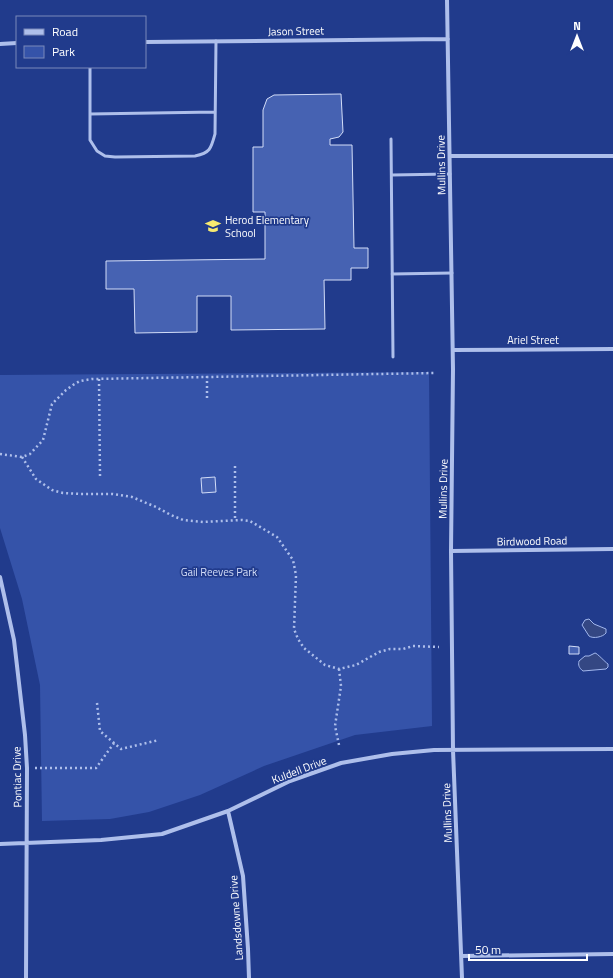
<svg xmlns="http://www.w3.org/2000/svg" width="613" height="978" viewBox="0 0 613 978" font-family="'Titillium Web',sans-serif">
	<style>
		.green { fill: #3553a9 }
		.water { fill: #344783; stroke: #a2b7ed }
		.building { fill: #4662b2; stroke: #d3ddf8 }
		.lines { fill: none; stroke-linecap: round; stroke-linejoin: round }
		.path { stroke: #aebfeb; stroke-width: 2.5; stroke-dasharray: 2 3; stroke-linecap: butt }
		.lane { stroke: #aebfeb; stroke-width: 3 }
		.street { stroke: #aebfeb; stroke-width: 4 }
		.labels { text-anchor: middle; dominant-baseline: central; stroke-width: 3.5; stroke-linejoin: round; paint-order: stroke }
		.street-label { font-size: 11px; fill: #fff; stroke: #213b8c }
		.poi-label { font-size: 11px; fill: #fff; stroke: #213b8c; text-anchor: start }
		.park-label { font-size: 11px; fill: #d3ddf8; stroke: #213b8c }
	</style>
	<rect width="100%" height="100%" fill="#213b8c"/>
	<path class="green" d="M 429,372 L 432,726 L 355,735 L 264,766 L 200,795 L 149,812 L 110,819 L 42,821 L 40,685 L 22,599 L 0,528 L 0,375 Z"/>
	<path class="water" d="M 589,619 L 594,624 L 606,629 L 606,633 C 603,637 593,639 589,636 L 582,625 L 585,620 Z
		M 595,653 C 597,653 605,662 608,664 L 608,667 L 606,669 L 583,671 C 579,668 578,665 579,661 L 585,656 L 589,656 Z"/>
	<path class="building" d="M 341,94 L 343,132 L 339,137 L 330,139 L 330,145 L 352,145 L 354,248 L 368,248 L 368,268 L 351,268 L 351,280 L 324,280 L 325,329 L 231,330 L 231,296 L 197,296 L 197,332 L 135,333 L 134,289 L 106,289 L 106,261 L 265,259 L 265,212 L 253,212 L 253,147 L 263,147 L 263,110 L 267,99 L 274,95 Z
		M 215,477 L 216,492 L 202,493 L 201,478 Z
		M 569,646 L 579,647 L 579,654 L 569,654 Z"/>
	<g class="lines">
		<path class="path" d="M 207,376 L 207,401
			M 99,379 L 100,476
			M 0,454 L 22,457 L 30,454 L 43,440 L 52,404 L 66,390 L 73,385 L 80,381 L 92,379 L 435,373
			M 22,457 L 36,479 L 52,490 L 63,493 L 81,494 L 113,494 L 132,497 L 156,507 L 171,515 L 183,520 L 203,522 L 242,520 L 250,521 L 277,537 L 293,560 L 296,575 L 294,629 L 298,639 L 304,648 L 325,665 L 339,669 L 356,665 L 379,652 L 390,649 L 403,649 L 413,646 L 439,647
			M 235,466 L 235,520
			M 97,703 L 100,731 L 121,749 L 159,740
			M 339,745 L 335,726 L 341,686 L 339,669
			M 35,768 L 96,768 L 114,743"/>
		<path class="lane" d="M 90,67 L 90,140 L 97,151 L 105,156 L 115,157 L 195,156 C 210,153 211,149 215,134 L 216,41
			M 90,114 L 215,112
			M 391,139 L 393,357
			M 392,175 L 450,174
			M 392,274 L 452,273"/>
		<path class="street" d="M 447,0 L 453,369 L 451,551 L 453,750 L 462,978
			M 145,42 L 448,39
			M 0,44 L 17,43
			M 450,156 L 613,156
			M 453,350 L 613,349
			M 451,551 L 613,549
			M 0,577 L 14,640 L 25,735 L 27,768 L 26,978
			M 228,811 L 243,876 L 248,949 L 249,978
			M 0,844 L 101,840 L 162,834 L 228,811 L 290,781 L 341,763 L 392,754 L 434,750 L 613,749
			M 462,956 L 613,954"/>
	</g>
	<defs>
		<g id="school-bare" transform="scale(1.2)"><path d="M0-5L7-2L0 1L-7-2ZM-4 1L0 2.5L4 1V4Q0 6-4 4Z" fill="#f8ea70" stroke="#213b8c" stroke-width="2.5" paint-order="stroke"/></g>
	</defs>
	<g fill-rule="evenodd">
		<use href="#school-bare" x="213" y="226"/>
	</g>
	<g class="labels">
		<g class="street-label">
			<text transform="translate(296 31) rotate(-1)">Jason Street</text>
			<text transform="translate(441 165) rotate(-91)">Mullins Drive</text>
			<text x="533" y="340">Ariel Street</text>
			<text transform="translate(443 489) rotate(-89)">Mullins Drive</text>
			<text transform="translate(532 541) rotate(-1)">Birdwood Road</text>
			<text transform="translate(299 770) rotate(-21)">Kuldell Drive</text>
			<text transform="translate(17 777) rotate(-91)">Pontiac Drive</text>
			<text transform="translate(447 813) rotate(-92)">Mullins Drive</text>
			<text transform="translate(236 918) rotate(-94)">Landsdowne Drive</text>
		</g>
		<g class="poi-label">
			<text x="225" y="220">Herod Elementary<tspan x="225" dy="13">School</tspan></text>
		</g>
		<g class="park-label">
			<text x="219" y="572">Gail Reeves Park</text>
		</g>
	</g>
	<rect x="16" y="16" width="130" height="52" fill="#213b8c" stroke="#7a89ba"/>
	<rect x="24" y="29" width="20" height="6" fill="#aebfeb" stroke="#7a89ba"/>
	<text x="52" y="36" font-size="12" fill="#ffffff">Road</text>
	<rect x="24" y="46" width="20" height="12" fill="#3553a9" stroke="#7a89ba"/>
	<text x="52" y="56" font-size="12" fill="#ffffff">Park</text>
	<g transform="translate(577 36)" stroke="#213b8c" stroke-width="3" paint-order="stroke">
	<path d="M0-3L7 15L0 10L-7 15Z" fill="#ffffff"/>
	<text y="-6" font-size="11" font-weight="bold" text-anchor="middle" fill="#ffffff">N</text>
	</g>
	<path d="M469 954v6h118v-6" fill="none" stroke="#ffffff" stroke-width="2"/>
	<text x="475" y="954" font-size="12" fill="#ffffff" stroke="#213b8c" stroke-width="3" paint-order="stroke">50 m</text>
</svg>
